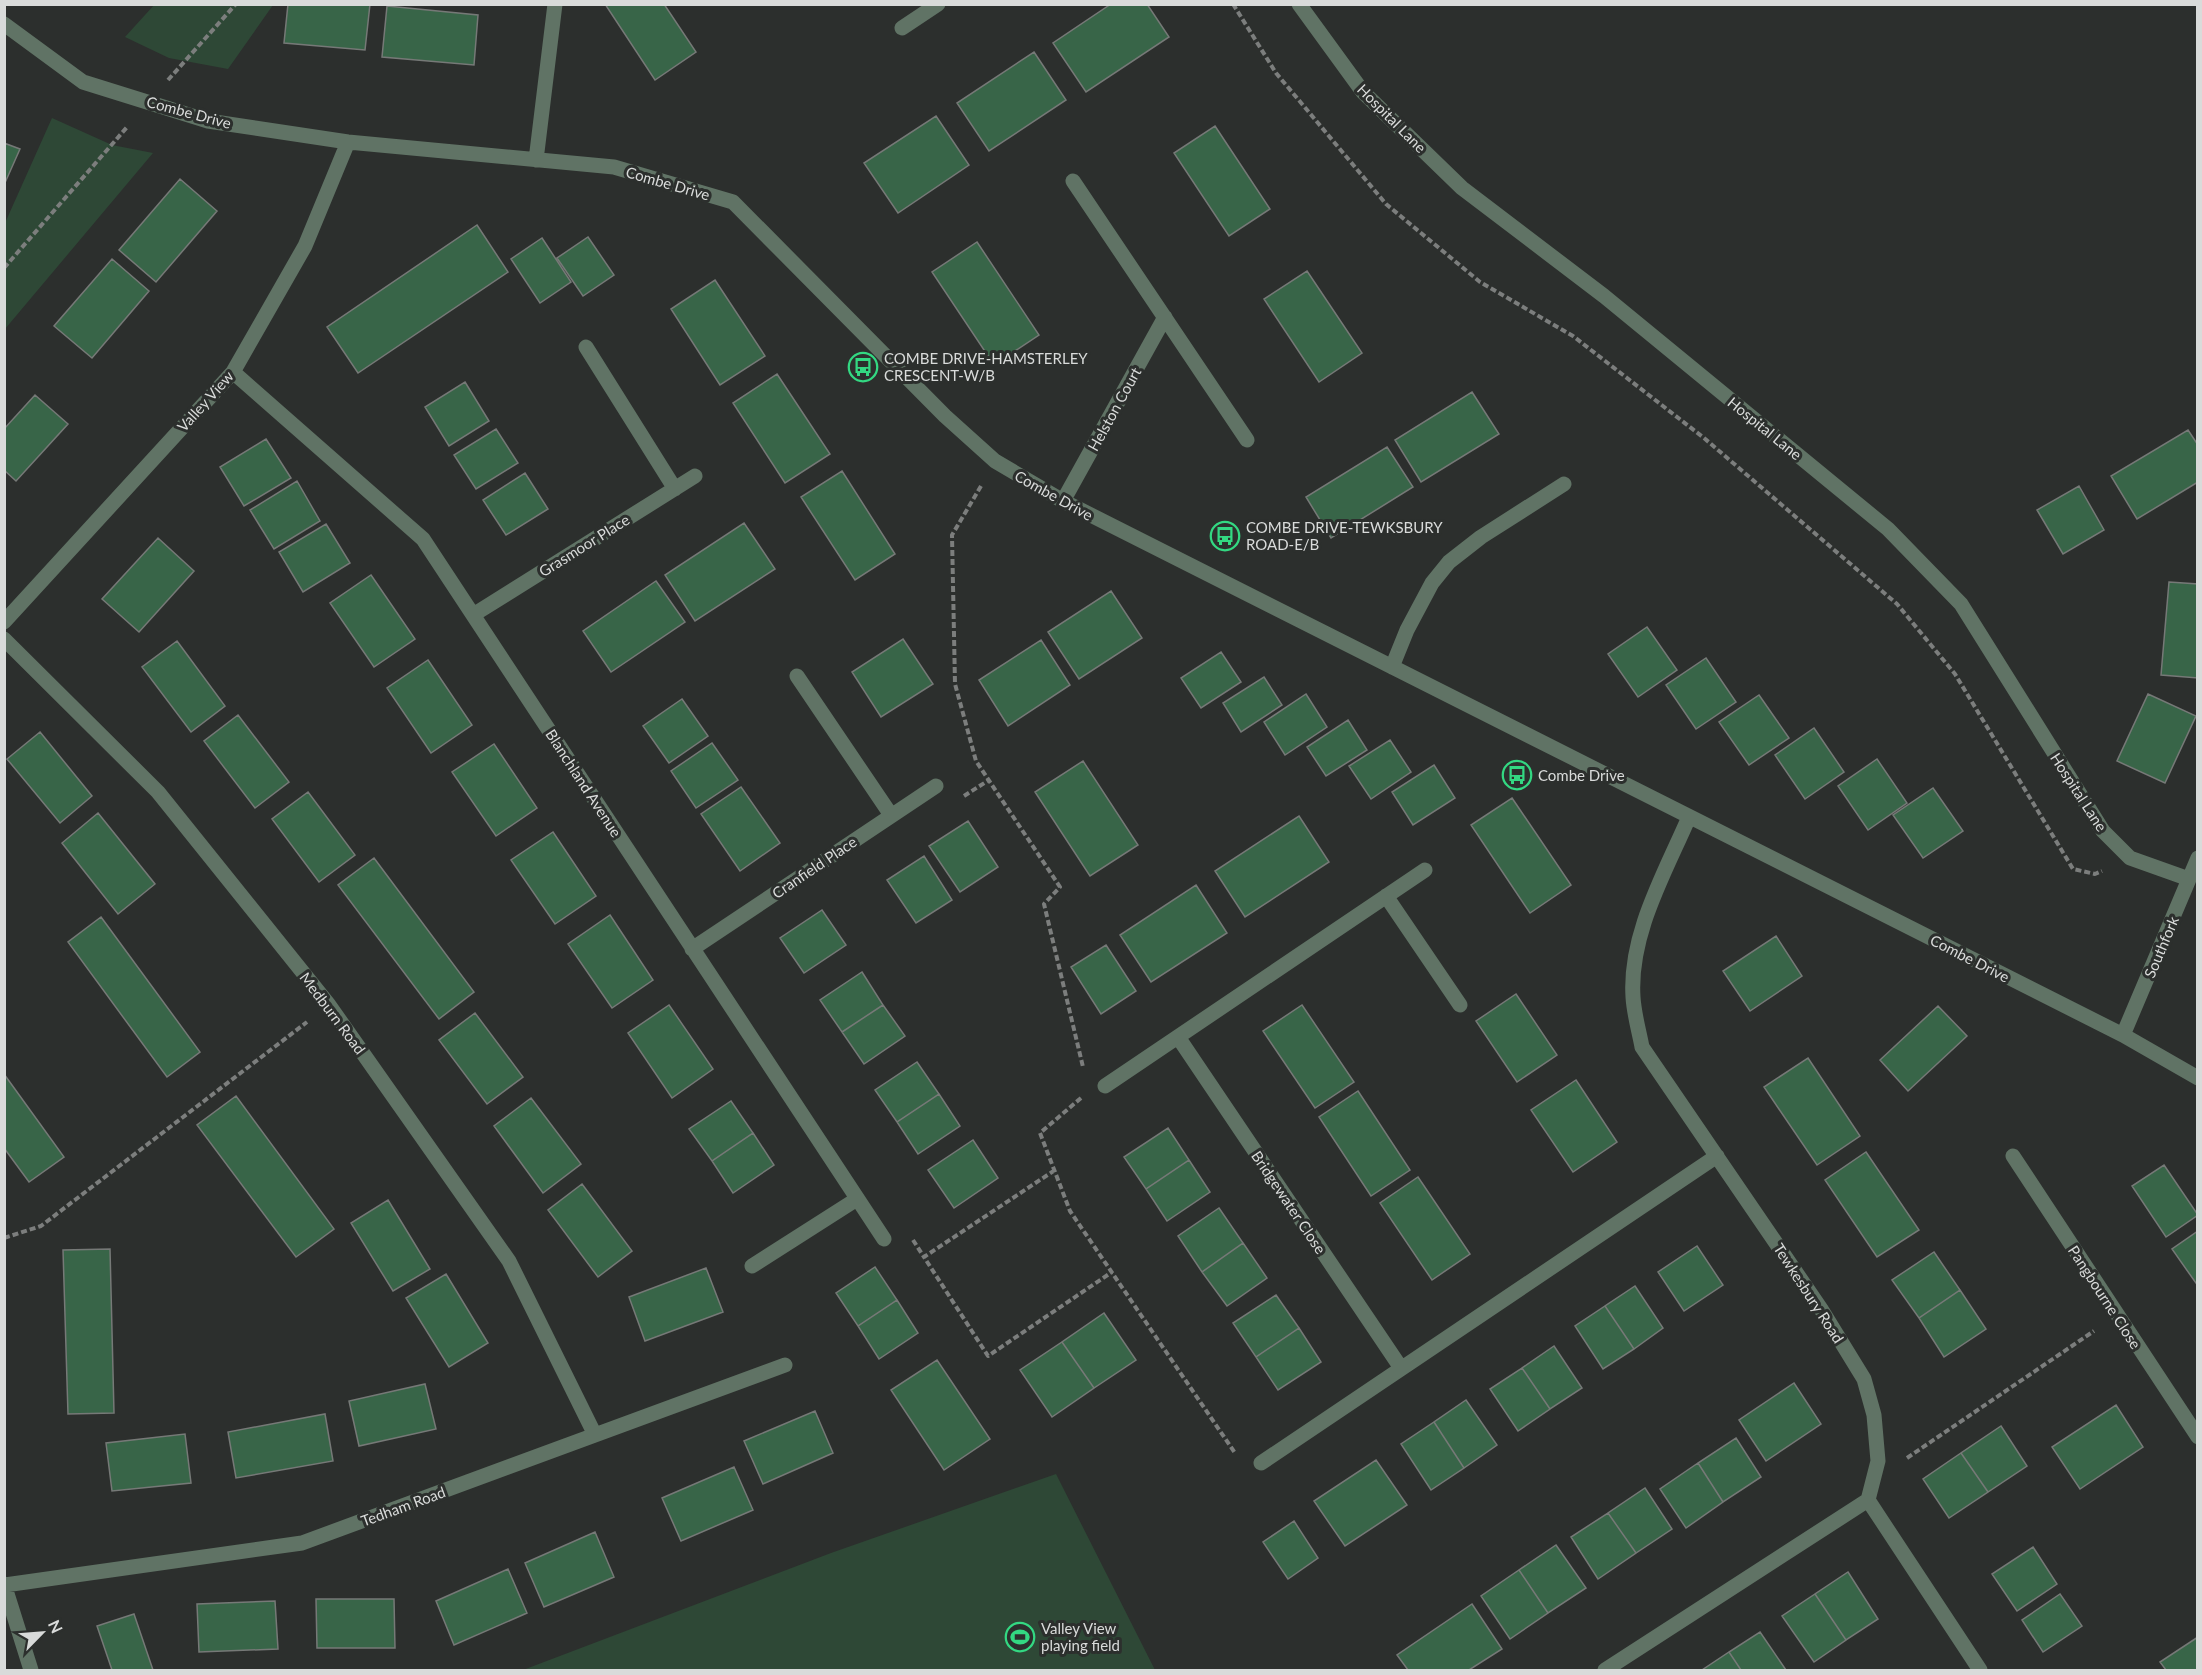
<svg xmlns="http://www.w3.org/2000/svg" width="2202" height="1675" viewBox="0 0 2202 1675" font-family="Lato,sans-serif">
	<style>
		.green { fill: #2e4836 }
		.building { fill: #386548; stroke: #767977; stroke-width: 1.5 }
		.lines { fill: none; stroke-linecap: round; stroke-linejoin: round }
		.path { stroke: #7c7e7d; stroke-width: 4; stroke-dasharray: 6 3; stroke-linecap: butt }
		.minor { stroke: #607365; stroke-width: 15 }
		.labels { text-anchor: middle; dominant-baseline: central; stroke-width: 6; stroke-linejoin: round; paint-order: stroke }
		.street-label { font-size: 15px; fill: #d9dbda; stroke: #2c2f2d }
		.poi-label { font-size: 15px; fill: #d9dbda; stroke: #2c2f2d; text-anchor: start }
	</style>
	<rect width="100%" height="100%" fill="#2c2f2d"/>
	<path class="green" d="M 155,4 L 273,4 L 273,5 L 228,69 L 169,58 L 125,37 Z
		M 52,118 L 112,145 L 153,153 L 5,329 L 5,223 Z
		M 1056,1474 L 1155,1670 L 523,1670 L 831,1553 Z"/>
	<path class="building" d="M 288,4 L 370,4 L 365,50 L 284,43 Z
		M 605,4 L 664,4 L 696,52 L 655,80 Z
		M 1111,4 L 1147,4 L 1169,37 L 1086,92 L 1053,43 Z
		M 387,6 L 478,15 L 474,65 L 382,57 Z
		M 1034,52 L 1066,100 L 989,151 L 957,103 Z
		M 936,116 L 969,165 L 898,213 L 864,163 Z
		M 1215,126 L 1270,209 L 1229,236 L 1174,153 Z
		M 4,143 L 20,149 L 4,185 Z
		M 180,179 L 217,211 L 156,282 L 119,250 Z
		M 477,225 L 508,272 L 358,373 L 327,327 Z
		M 588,237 L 614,275 L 583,296 L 557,258 Z
		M 542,238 L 571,282 L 540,303 L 511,259 Z
		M 977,242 L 1039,335 L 994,365 L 932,272 Z
		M 112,259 L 149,291 L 92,358 L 54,326 Z
		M 1307,271 L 1362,353 L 1319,382 L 1264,299 Z
		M 715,280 L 765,356 L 720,385 L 671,309 Z
		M 777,374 L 830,454 L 785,483 L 733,403 Z
		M 465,382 L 489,421 L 449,446 L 425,407 Z
		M 1472,392 L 1499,434 L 1421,482 L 1395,440 Z
		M 35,395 L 68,424 L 16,481 L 4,470 L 4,429 Z
		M 496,429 L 518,463 L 476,489 L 454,455 Z
		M 2188,430 L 2198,445 L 2198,482 L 2137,519 L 2111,476 Z
		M 266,439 L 291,478 L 244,506 L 220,467 Z
		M 1387,447 L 1413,487 L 1331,538 L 1306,497 Z
		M 842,471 L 895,554 L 855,580 L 801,497 Z
		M 525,473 L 548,509 L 506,535 L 483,500 Z
		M 297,481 L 320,521 L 274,549 L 250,510 Z
		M 2079,486 L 2104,530 L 2063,554 L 2037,510 Z
		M 744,523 L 775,569 L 695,621 L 665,575 Z
		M 326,524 L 350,563 L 303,592 L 279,552 Z
		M 158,538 L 194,571 L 139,632 L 102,599 Z
		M 371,575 L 415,639 L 374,667 L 330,603 Z
		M 656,581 L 685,622 L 611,672 L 583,631 Z
		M 2169,582 L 2198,584 L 2198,678 L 2161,675 Z
		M 1111,591 L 1142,638 L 1079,679 L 1048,632 Z
		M 1647,627 L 1677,670 L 1638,697 L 1608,654 Z
		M 903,639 L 933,684 L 881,717 L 852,672 Z
		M 1041,640 L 1070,685 L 1008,726 L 979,680 Z
		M 177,641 L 225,706 L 191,732 L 142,667 Z
		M 1221,652 L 1241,682 L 1201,708 L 1181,678 Z
		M 1706,658 L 1736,702 L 1696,729 L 1666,685 Z
		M 428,660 L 472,725 L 431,753 L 387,688 Z
		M 1264,677 L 1282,705 L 1241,732 L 1223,703 Z
		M 1306,694 L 1327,727 L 1285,755 L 1264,722 Z
		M 2148,694 L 2196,716 L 2165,783 L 2117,761 Z
		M 1759,695 L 1789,738 L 1749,765 L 1719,722 Z
		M 682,699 L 708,736 L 669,763 L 643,726 Z
		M 238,715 L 289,782 L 255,808 L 204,741 Z
		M 1348,720 L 1367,750 L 1326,776 L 1307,747 Z
		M 1814,728 L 1844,772 L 1805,799 L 1775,755 Z
		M 40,732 L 92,796 L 60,823 L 7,759 Z
		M 1390,740 L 1411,772 L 1371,799 L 1349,766 Z
		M 712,743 L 738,780 L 696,808 L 671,771 Z
		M 494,744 L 537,808 L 496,836 L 452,772 Z
		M 1877,759 L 1907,803 L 1868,830 L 1838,786 Z
		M 1083,761 L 1138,845 L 1090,876 L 1035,792 Z
		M 1434,765 L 1455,798 L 1413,825 L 1392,792 Z
		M 741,787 L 780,843 L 740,871 L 701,814 Z
		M 1933,788 L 1963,831 L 1923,858 L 1893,815 Z
		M 308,792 L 355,855 L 319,882 L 272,819 Z
		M 1512,798 L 1571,885 L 1530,913 L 1471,825 Z
		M 98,813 L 155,884 L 118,914 L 62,843 Z
		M 1299,816 L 1329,862 L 1245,917 L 1215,871 Z
		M 968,821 L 998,867 L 960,892 L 929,846 Z
		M 553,832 L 596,896 L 555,924 L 511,860 Z
		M 924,856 L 952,900 L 916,923 L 887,880 Z
		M 374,858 L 474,992 L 439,1019 L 338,885 Z
		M 1196,885 L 1227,933 L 1151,982 L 1120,935 Z
		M 822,910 L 846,945 L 804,973 L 780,938 Z
		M 610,915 L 653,980 L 612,1008 L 568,944 Z
		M 101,917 L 200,1052 L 167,1077 L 68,942 Z
		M 1776,936 L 1802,976 L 1750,1011 L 1723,971 Z
		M 1106,945 L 1136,991 L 1101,1014 L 1071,967 Z
		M 862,972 L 883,1005 L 842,1032 L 820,1000 Z
		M 1516,994 L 1557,1055 L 1517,1082 L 1476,1021 Z
		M 669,1005 L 713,1069 L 672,1098 L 628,1033 Z
		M 883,1005 L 905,1036 L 864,1064 L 842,1032 Z
		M 1302,1005 L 1354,1082 L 1315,1108 L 1263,1031 Z
		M 1938,1006 L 1967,1036 L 1908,1091 L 1880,1060 Z
		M 475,1013 L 523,1077 L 487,1104 L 439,1040 Z
		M 1808,1058 L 1860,1136 L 1817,1165 L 1764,1087 Z
		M 917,1062 L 939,1094 L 897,1122 L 875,1090 Z
		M 4,1074 L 64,1157 L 29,1182 L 4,1148 Z
		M 1576,1080 L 1617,1142 L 1573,1172 L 1531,1110 Z
		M 1358,1091 L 1410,1170 L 1371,1196 L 1319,1117 Z
		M 939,1094 L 960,1126 L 918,1154 L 897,1122 Z
		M 236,1096 L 334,1229 L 296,1257 L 197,1125 Z
		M 531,1098 L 581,1164 L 543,1193 L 494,1126 Z
		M 731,1101 L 753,1133 L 712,1161 L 689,1129 Z
		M 1168,1128 L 1189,1160 L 1146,1189 L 1124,1157 Z
		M 753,1133 L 774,1165 L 733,1193 L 712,1161 Z
		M 973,1140 L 998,1178 L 954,1208 L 928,1170 Z
		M 1866,1152 L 1919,1230 L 1877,1257 L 1825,1180 Z
		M 1189,1160 L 1210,1192 L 1167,1221 L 1146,1189 Z
		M 2164,1165 L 2198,1215 L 2166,1237 L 2132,1186 Z
		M 1418,1177 L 1470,1254 L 1432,1280 L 1380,1203 Z
		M 582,1184 L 632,1251 L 598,1277 L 548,1210 Z
		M 388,1200 L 430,1269 L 393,1291 L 351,1223 Z
		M 1219,1208 L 1243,1243 L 1202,1272 L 1178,1236 Z
		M 2198,1231 L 2198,1286 L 2172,1249 Z
		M 1243,1243 L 1267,1278 L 1227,1306 L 1202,1272 Z
		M 1697,1246 L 1723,1285 L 1684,1311 L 1658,1272 Z
		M 110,1249 L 114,1413 L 68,1414 L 63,1250 Z
		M 1934,1252 L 1960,1290 L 1919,1318 L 1892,1280 Z
		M 875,1267 L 897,1300 L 858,1326 L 836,1293 Z
		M 706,1268 L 723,1312 L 645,1341 L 629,1297 Z
		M 446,1274 L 488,1343 L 449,1367 L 406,1298 Z
		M 1635,1286 L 1663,1328 L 1634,1349 L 1605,1306 Z
		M 1960,1290 L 1986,1329 L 1944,1357 L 1919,1318 Z
		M 1276,1295 L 1299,1328 L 1256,1357 L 1233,1323 Z
		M 897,1300 L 918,1333 L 879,1359 L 858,1326 Z
		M 1605,1306 L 1634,1349 L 1603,1369 L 1575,1326 Z
		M 1104,1313 L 1136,1360 L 1094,1388 L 1062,1342 Z
		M 1299,1328 L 1321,1362 L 1278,1390 L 1256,1357 Z
		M 1062,1342 L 1094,1388 L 1052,1417 L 1020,1370 Z
		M 1554,1346 L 1582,1388 L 1550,1409 L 1522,1368 Z
		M 937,1360 L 990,1439 L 944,1470 L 891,1390 Z
		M 1522,1368 L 1550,1409 L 1518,1431 L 1490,1389 Z
		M 1794,1383 L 1821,1424 L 1766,1461 L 1739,1420 Z
		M 425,1384 L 436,1429 L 359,1446 L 349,1401 Z
		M 1466,1400 L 1497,1445 L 1464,1468 L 1434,1422 Z
		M 2116,1405 L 2143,1447 L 2080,1489 L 2052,1447 Z
		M 815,1411 L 833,1453 L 763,1484 L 744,1441 Z
		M 325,1414 L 333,1461 L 236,1478 L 228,1432 Z
		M 1434,1422 L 1464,1468 L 1431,1490 L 1401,1444 Z
		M 2001,1426 L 2027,1466 L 1988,1492 L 1961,1453 Z
		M 185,1434 L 191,1483 L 112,1491 L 106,1443 Z
		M 1736,1438 L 1761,1477 L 1723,1502 L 1698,1463 Z
		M 1961,1453 L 1988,1492 L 1949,1518 L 1923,1479 Z
		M 1376,1460 L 1407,1505 L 1345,1546 L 1314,1501 Z
		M 1698,1463 L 1723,1502 L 1686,1528 L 1660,1489 Z
		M 734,1467 L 753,1510 L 681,1541 L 662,1498 Z
		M 1645,1488 L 1672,1529 L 1636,1553 L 1608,1513 Z
		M 1608,1513 L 1636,1553 L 1598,1579 L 1571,1537 Z
		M 1294,1521 L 1318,1558 L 1288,1579 L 1263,1542 Z
		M 595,1532 L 614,1577 L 544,1607 L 525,1563 Z
		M 1556,1545 L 1586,1588 L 1548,1613 L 1519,1570 Z
		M 2033,1547 L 2057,1584 L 2017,1611 L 1992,1574 Z
		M 508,1569 L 527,1613 L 454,1645 L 436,1601 Z
		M 1519,1570 L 1548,1613 L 1510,1639 L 1481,1596 Z
		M 1848,1572 L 1878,1619 L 1846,1640 L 1815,1594 Z
		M 1815,1594 L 1846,1640 L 1814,1662 L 1782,1616 Z
		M 2060,1594 L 2082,1626 L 2043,1652 L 2022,1620 Z
		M 316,1599 L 394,1599 L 395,1648 L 317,1648 Z
		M 275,1601 L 278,1649 L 199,1652 L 197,1604 Z
		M 1472,1604 L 1502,1649 L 1469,1670 L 1408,1670 L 1397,1655 Z
		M 134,1614 L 153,1670 L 112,1670 L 97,1626 Z
		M 1760,1632 L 1786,1670 L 1741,1670 L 1729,1652 Z
		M 2198,1637 L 2198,1670 L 2166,1670 L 2160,1662 Z
		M 1729,1652 L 1741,1670 L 1702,1670 Z"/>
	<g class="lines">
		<path class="path" d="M 1233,4 L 1276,73 L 1386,204 L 1480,282 L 1573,336 L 1704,438 L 1897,604 L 1955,674 L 2073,869 L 2095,874 L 2102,871
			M 168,80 L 236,4
			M 4,268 L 128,126
			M 981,486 L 952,535 L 955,684 L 976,761 L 1060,887 L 1044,904 L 1083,1067
			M 964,796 L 989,780
			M 1081,1098 L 1040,1133 L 1070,1211 L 1235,1453
			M 1055,1170 L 924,1257 L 988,1356 L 1112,1272
			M 4,1238 L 41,1226 L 307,1022
			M 913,1240 L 924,1257
			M 1907,1458 L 2094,1331"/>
		<path class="minor" d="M 1299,4 L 1363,92 L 1462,188 L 1604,296 L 1888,529 L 1961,604 L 2103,831 L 2130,858 L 2189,879
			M 4,24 L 83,82 L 208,121 L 348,142 L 614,167 L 733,202 L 945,416 L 995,461 L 1063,501 L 2123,1035 L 2198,1078
			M 902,28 L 938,4
			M 536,160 L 555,4
			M 1073,181 L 1247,440
			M 586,347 L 675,489
			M 233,372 L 423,539 L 884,1239
			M 1063,501 L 1165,317
			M 473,615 L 695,476
			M 4,622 L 233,372 L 305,246 L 348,142
			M 4,639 L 158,792 L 329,1005 L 509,1261 L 595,1435
			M 1392,667 L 1407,630 L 1432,583 L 1449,562 L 1481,537 L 1564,484
			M 797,676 L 891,815
			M 1386,896 L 1460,1005
			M 692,949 L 936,786
			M 2123,1035 L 2198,858
			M 1178,1037 L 1401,1368
			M 1105,1086 L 1425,870
			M 2013,1156 L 2198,1437
			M 752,1266 L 857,1199
			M 1261,1463 L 1717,1156
			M 1868,1500 L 1980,1670
			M 4,1584 L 31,1670
			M 5,1585 L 302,1543 L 785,1365
			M 1605,1670 L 1868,1500 L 1878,1461 L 1874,1415 L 1864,1379 L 1821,1309 L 1642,1047 C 1639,1031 1634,1014 1633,997 C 1629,934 1665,873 1689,817"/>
	</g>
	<defs>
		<g id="bus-ring" transform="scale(1.5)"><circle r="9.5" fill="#2c2f2d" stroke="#33d882" stroke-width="1.5"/><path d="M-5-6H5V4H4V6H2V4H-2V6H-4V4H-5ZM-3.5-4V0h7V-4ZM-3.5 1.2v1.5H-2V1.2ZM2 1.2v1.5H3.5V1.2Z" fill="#33d882"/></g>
		<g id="stadium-ring" transform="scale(1.5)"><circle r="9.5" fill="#2c2f2d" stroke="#33d882" stroke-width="1.5"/><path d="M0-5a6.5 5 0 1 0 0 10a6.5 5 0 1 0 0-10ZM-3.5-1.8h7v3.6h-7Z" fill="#33d882"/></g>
	</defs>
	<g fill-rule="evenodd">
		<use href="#bus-ring" x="863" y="367"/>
		<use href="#bus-ring" x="1225" y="536"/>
		<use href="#bus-ring" x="1517" y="775"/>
		<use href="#stadium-ring" x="1020" y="1637"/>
	</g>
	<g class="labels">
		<g class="street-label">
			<text transform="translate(189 112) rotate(15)">Combe Drive</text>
			<text transform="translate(1392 118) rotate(45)">Hospital Lane</text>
			<text transform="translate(668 183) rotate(16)">Combe Drive</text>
			<text transform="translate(205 401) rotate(-48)">Valley View</text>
			<text transform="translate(1114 409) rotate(-61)">Helston Court</text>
			<text transform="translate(1765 428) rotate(39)">Hospital Lane</text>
			<text transform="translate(1054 495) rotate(29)">Combe Drive</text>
			<text transform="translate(584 545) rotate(-32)">Grasmoor Place</text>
			<text transform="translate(584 783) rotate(57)">Blanchland Avenue</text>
			<text transform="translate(2079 792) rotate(57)">Hospital Lane</text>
			<text transform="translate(814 867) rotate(-34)">Cranfield Place</text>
			<text transform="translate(2161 947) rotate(-67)">Southfork</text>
			<text transform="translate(1970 958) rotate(27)">Combe Drive</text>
			<text transform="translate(333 1013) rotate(53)">Medburn Road</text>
			<text transform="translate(1289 1202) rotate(56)">Bridgewater Close</text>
			<text transform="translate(1809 1293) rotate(57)">Tewkesbury Road</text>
			<text transform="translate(2105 1297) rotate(57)">Pangbourne Close</text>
			<text transform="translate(403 1506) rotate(-20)">Tedham Road</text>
		</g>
		<g class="poi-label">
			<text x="884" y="358">COMBE DRIVE-HAMSTERLEY<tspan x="884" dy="17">CRESCENT-W/B</tspan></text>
			<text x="1246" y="527">COMBE DRIVE-TEWKSBURY<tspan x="1246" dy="17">ROAD-E/B</tspan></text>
			<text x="1538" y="775">Combe Drive</text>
			<text x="1041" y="1628">Valley View<tspan x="1041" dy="17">playing field</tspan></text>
		</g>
	</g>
	<rect width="2202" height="1675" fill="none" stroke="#d9dbda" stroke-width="12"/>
	<g transform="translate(42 1633) rotate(65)" stroke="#2c2f2d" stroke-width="4.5" paint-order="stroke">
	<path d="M0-4.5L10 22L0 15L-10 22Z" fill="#d9dbda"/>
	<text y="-9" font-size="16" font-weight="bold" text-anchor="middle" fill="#d9dbda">N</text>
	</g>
</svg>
